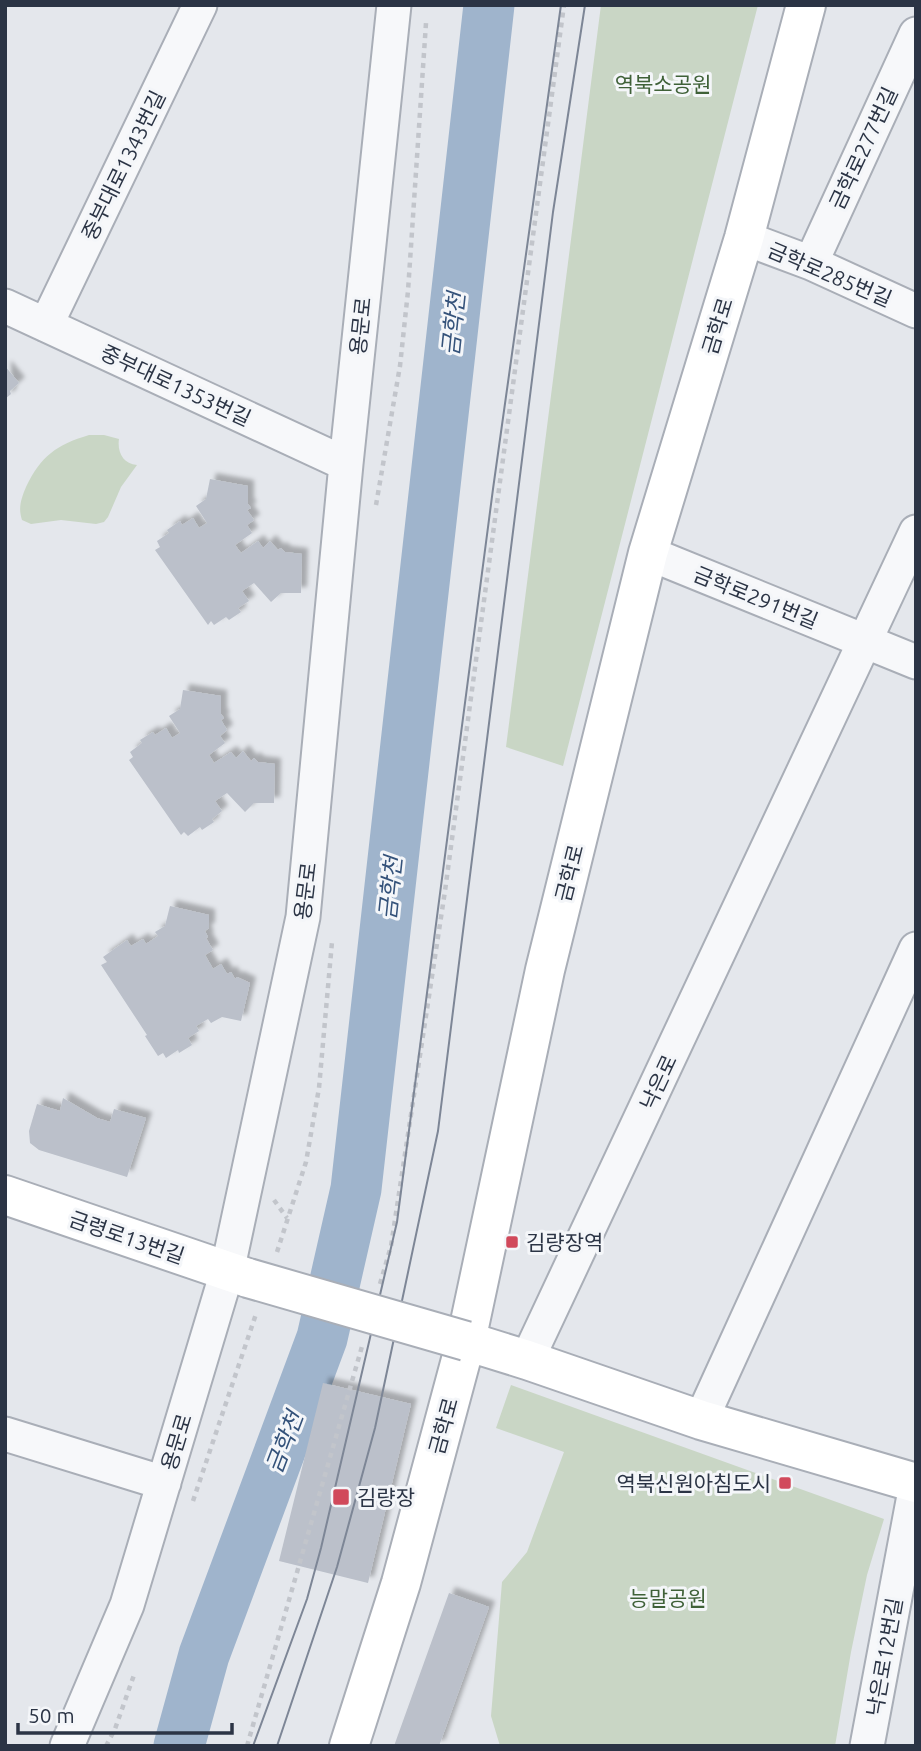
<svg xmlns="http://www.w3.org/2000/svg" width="921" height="1751" viewBox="0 0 921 1751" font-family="Ubuntu,'Noto Sans KR',sans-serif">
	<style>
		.green { fill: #c9d6c5 }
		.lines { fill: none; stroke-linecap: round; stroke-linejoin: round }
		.river { stroke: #9fb4cc; stroke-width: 51 }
		.building { fill: #bbc0ca; filter: url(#shadow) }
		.street-casing { stroke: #a9aeb7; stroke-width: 37 }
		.secondary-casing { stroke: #a9aeb7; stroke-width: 42 }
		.path { stroke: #c2c5cb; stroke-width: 4.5; stroke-dasharray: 5 5; stroke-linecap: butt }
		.street { stroke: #f7f8fa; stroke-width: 33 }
		.secondary { stroke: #fff; stroke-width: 38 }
		.tram { stroke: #7d8696; stroke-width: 2 }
		.secondary-bridge-casing { stroke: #a9aeb7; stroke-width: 42; stroke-linecap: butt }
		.secondary-bridge { stroke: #fff; stroke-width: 38 }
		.poi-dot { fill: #d1495b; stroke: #f4f6f9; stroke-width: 2.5 }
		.labels { text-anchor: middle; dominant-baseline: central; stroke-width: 6; stroke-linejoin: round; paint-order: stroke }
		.park-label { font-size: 21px; fill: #3f6138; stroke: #f4f6f9 }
		.street-label { font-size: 21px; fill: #2b3445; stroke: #f4f6f9 }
		.poi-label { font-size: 21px; fill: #2b3445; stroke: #f4f6f9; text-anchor: start }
		.water-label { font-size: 23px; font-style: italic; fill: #34527a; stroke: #f4f6f9 }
	</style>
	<defs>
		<filter id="shadow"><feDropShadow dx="6" dy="-6" stdDeviation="2" flood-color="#0004"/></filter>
	</defs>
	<rect width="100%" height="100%" fill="#e4e7ec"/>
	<path class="green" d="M 601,5 L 758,5 L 563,766 L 506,747 Z
		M 89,435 L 104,435 L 119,439 C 117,452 123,464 137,465 L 121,487 L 108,517 L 104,522 L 96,524 L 61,520 L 31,524 L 22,520 C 18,508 21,499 26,487 C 41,456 56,445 89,435 Z
		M 511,1385 L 884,1519 L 867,1575 L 851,1652 L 835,1746 L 500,1746 L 491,1716 L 502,1582 L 527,1552 L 564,1452 L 496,1428 Z"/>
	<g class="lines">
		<path class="river" d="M 179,1746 L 204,1655 L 322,1338 L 356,1189 L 489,5"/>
	</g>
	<path class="building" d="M 5,366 L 19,383 L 10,391 L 11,394 L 5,399 Z
		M 210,479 L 248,486 L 248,504 L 251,508 L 247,510 L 254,520 L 247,525 L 252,533 L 235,545 L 241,553 L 258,541 L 263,548 L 270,541 L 278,550 L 281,548 L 285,552 L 302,554 L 301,593 L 281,593 L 271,602 L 254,583 L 242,591 L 249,601 L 238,608 L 241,612 L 229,620 L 226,617 L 214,625 L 211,621 L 208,625 L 155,550 L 160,547 L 157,541 L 169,533 L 167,530 L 180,521 L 182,525 L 193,518 L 199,528 L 207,523 L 196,506 L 206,499 Z
		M 183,690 L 221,696 L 221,714 L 224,718 L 221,720 L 227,730 L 220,736 L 225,743 L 209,755 L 214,763 L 231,752 L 236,758 L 243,751 L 251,761 L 254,758 L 258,762 L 275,764 L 274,803 L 254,803 L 245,812 L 227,793 L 215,801 L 222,811 L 212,819 L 214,822 L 202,830 L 200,827 L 188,836 L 184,832 L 181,835 L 129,760 L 133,757 L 130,752 L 142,743 L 140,740 L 153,732 L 155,735 L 166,728 L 172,738 L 180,733 L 169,716 L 180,709 Z
		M 170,906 L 209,915 L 209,928 L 205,931 L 208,937 L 206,938 L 213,950 L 205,955 L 213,969 L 221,964 L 227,974 L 231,972 L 235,979 L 237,977 L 250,983 L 241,1021 L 222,1017 L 211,1023 L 208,1019 L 196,1026 L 199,1031 L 188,1038 L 192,1045 L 179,1053 L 178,1050 L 166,1058 L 163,1053 L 158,1056 L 145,1036 L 147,1035 L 101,965 L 107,962 L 103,957 L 127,940 L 131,946 L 143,939 L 146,944 L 158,936 L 155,932 L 165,926 Z
		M 63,1098 L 97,1118 L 110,1122 L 114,1109 L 146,1118 L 127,1177 L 39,1150 L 30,1143 L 29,1131 L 37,1104 L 60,1111 Z
		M 323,1383 L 411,1404 L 368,1583 L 279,1561 Z
		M 449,1593 L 489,1607 L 439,1746 L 394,1746 Z"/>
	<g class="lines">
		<g class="street-casing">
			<path id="street" d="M 744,238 L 811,263 L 916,311
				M 811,263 L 916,34
				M 5,306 L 346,464
				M 46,325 L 200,5
				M 648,553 L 916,662
				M 527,1360 L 916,532
				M 701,1420 L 916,949
				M 5,1434 L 164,1483
				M 67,1746 L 127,1605 L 227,1272 L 303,917 L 346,464 L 394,5
				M 867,1746 L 916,1485"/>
		</g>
		<g class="secondary-casing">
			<path id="secondary" d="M 5,1195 L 248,1278
				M 466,1341 L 527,1360 L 701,1420 L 916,1483
				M 349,1746 L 401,1583 L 466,1341 L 545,970 L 648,553 L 744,238 L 806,5"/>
		</g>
		<path class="path" d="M 376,505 L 400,366 L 408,291 L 426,23
			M 274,1200 L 287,1218
			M 277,1252 L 306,1162 L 319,1088 L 332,942
			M 380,1284 L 391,1246 L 445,891 L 564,5
			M 193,1501 L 256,1314
			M 106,1746 L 115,1729 L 134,1675
			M 247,1746 L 363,1343"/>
		<use href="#street" class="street"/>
		<use href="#secondary" class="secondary"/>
		<path class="tram" d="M 253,1746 L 307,1599 L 321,1548 L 397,1222 L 493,489 L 561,5
			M 277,1746 L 337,1567 L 375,1428 L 438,1131 L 553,212 L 585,5"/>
		<g class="secondary-bridge-casing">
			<path id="secondary-bridge" d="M 248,1278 L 466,1341"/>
		</g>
		<use href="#secondary-bridge" class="secondary-bridge"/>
	</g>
	<g class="poi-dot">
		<rect x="505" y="1235" width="14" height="14" rx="3.5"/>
		<rect x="778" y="1476" width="14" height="14" rx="3.5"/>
		<rect x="332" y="1488" width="18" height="18" rx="3.5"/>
	</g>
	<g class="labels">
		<g class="park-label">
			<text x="663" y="84">역북소공원</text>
			<text x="668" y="1598">능말공원</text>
		</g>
		<g class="street-label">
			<text transform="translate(863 148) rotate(-65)">금학로277번길</text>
			<text transform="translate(123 165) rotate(-64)">중부대로1343번길</text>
			<text transform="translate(830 274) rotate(23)">금학로285번길</text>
			<text transform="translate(360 326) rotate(-84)">용문로</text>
			<text transform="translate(717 326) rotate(-73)">금학로</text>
			<text transform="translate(176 385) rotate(25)">중부대로1353번길</text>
			<text transform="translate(756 597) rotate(22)">금학로291번길</text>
			<text transform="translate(569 873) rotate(-76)">금학로</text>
			<text transform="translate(305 891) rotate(-83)">용문로</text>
			<text transform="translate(658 1082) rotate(-65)">낙은로</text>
			<text transform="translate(127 1237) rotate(19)">금령로13번길</text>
			<text transform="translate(443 1426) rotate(-75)">금학로</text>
			<text transform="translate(176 1442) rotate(-73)">용문로</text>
			<text transform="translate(884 1657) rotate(-80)">낙은로12번길</text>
		</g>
		<g class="poi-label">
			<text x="526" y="1242">김량장역</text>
			<text x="771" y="1483" text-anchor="end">역북신원아침도시</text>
			<text x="357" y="1497">김량장</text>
		</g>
		<g class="water-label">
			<text transform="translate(453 324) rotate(-84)">금학천</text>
			<text transform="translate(390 888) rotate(-84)">금학천</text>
			<text transform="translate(284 1442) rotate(-69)">금학천</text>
		</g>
	</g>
	<rect width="921" height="1751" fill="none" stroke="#2b3445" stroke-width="14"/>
	<path d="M18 1723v10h214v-10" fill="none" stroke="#2b3445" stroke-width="3.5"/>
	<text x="28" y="1723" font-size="21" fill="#2b3445" stroke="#f4f6f9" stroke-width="5" paint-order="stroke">50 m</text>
</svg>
